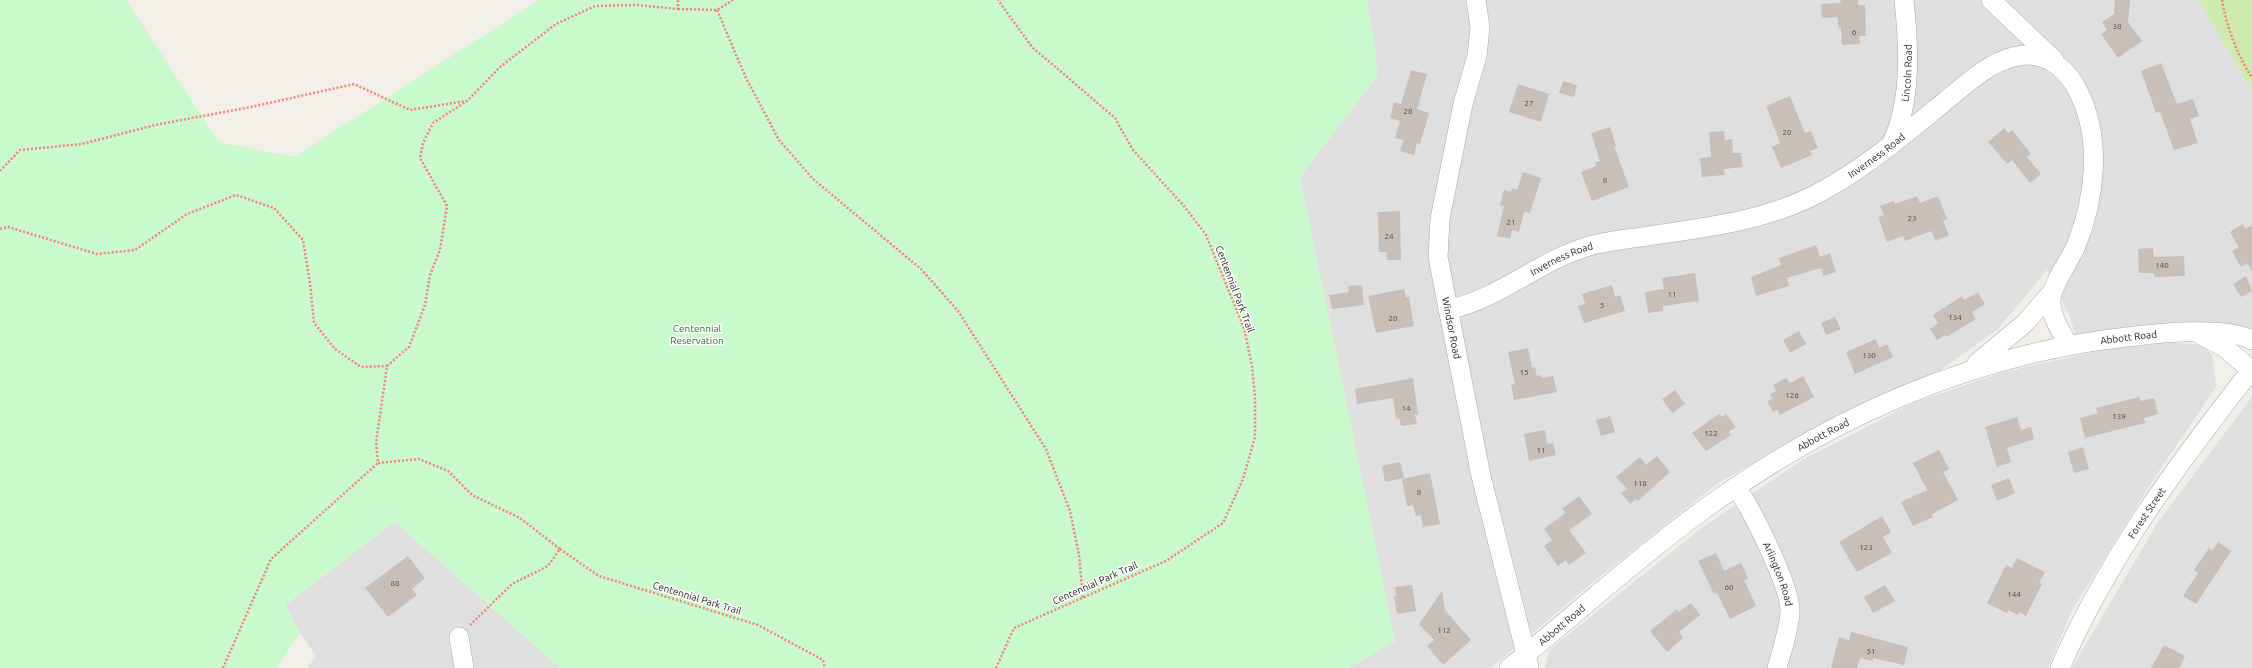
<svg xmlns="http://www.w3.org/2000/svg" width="2252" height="668" viewBox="0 0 2252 668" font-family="Ubuntu,sans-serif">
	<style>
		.residential { fill: #e0dfdf }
		.grass { fill: #cdebb0 }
		.park { fill: #c8facc }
		.building { fill: #c7bfb8 }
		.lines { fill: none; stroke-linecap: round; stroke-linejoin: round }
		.minor-casing { stroke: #a9a9a9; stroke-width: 20 }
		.path { stroke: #fa8072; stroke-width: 2.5; stroke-dasharray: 2 2; stroke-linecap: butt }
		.minor { stroke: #fff; stroke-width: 19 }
		.labels { text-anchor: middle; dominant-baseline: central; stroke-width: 3; stroke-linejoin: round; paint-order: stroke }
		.number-label { font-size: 8px; fill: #4b4948 }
		.street-label { font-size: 10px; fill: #222; stroke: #fff }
		.park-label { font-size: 10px; fill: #0c8416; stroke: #fff }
	</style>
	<rect width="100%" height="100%" fill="#f2efe9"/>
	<path class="residential" d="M 1366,0 L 2198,0 L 2252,91 L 2252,332 L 2196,322 L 2075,334 L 2070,317 L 2047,270 L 1998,329 L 1939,371 L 1847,412 L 1718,483 L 1592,583 L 1491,668 L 1349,668 L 1395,641 L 1300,177 L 1377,76 Z
		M 2161,341 L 2200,345 L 2212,354 L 2216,387 L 2159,471 L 2072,610 L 2048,668 L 1545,668 L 1549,650 L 1703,527 L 1802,460 L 1913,403 L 2003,372 L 2103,350 Z
		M 2252,397 L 2252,668 L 2072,668 L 2158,522 Z
		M 395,522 L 560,668 L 307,668 L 316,656 L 300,633 L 285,605 Z"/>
	<path class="grass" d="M 2198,0 L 2252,0 L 2252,91 Z"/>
	<path class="park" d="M 0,0 L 126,0 L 219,142 L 294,157 L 539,0 L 1367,0 L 1376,53 L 1377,76 L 1300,177 L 1395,641 L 1349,668 L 560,668 L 395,522 L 285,605 L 300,633 L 277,668 L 0,668 Z"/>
	<path class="building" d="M 1840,0 L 1858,0 L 1858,5 L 1865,5 L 1866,36 L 1859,36 L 1860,44 L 1842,45 L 1841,27 L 1838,28 L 1838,17 L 1822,18 L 1821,4 L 1841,3 Z
		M 2115,0 L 2130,0 L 2128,22 L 2142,41 L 2118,58 L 2101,34 L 2107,30 L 2102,22 L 2114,14 Z
		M 2161,63 L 2177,104 L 2193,99 L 2199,116 L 2190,119 L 2198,143 L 2174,150 L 2160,112 L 2156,113 L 2141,71 Z
		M 1411,70 L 1427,74 L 1417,109 L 1429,113 L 1420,144 L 1417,143 L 1414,155 L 1400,151 L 1403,140 L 1395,138 L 1400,121 L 1390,118 L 1394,102 L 1401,104 Z
		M 1563,81 L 1577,85 L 1574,97 L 1559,93 Z
		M 1518,84 L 1549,94 L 1541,122 L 1509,112 Z
		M 1790,96 L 1805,133 L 1811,131 L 1818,148 L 1810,151 L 1812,155 L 1781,168 L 1772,147 L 1780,143 L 1766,106 Z
		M 1610,127 L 1616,146 L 1614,146 L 1629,187 L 1592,201 L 1581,172 L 1596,166 L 1595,163 L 1600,161 L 1591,133 Z
		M 2004,128 L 2008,133 L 2012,130 L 2031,154 L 2027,157 L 2041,174 L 2030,183 L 2012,160 L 2007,164 L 1988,142 Z
		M 1724,131 L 1725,140 L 1732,139 L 1733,153 L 1741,153 L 1743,167 L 1724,169 L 1725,175 L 1702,177 L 1700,158 L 1711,157 L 1709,132 Z
		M 1523,172 L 1541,178 L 1530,213 L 1524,212 L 1519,232 L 1512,230 L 1510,239 L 1497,236 L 1504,206 L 1500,205 L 1504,190 L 1511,192 L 1512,188 L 1517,190 Z
		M 1917,196 L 1920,203 L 1938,196 L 1947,219 L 1943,221 L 1949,235 L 1936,241 L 1931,231 L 1905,241 L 1903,236 L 1887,242 L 1878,217 L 1884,215 L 1880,206 L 1894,201 L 1895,204 Z
		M 1400,211 L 1401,260 L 1387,260 L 1386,252 L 1379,252 L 1378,212 Z
		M 2243,224 L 2245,229 L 2252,225 L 2252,271 L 2247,263 L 2241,267 L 2232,251 L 2239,247 L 2230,232 Z
		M 1816,245 L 1820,257 L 1830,253 L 1836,272 L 1823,276 L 1821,268 L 1787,278 L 1789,286 L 1756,296 L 1751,277 L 1781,265 L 1779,258 Z
		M 2153,248 L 2154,257 L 2184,256 L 2185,276 L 2154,277 L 2154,273 L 2139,273 L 2138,249 Z
		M 1695,273 L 1699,301 L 1663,306 L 1663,311 L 1648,313 L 1645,292 L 1664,289 L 1662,278 Z
		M 2246,276 L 2252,291 L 2241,297 L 2233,284 Z
		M 1362,285 L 1364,305 L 1332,309 L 1329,295 L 1349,292 L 1348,286 Z
		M 1612,285 L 1615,297 L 1620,295 L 1625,311 L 1584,323 L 1578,306 L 1585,304 L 1582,294 Z
		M 1404,289 L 1406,297 L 1409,297 L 1414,326 L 1376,333 L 1368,296 Z
		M 1978,292 L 1985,304 L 1972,312 L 1976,319 L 1946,337 L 1945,335 L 1937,340 L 1930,329 L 1938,323 L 1933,315 L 1962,296 L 1964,300 Z
		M 1835,317 L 1841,329 L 1826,335 L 1821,323 Z
		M 1799,331 L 1806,344 L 1790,353 L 1783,340 Z
		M 1876,339 L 1879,348 L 1887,344 L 1893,357 L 1855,374 L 1846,352 Z
		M 1528,348 L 1532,368 L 1535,367 L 1537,376 L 1541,375 L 1541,378 L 1553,376 L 1557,392 L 1514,400 L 1511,385 L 1515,384 L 1508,352 Z
		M 1803,376 L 1814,397 L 1780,415 L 1777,410 L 1773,412 L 1767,401 L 1772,399 L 1770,394 L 1776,391 L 1773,385 L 1786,378 L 1790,383 Z
		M 1413,378 L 1418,415 L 1415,415 L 1417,424 L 1401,426 L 1399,418 L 1396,419 L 1393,398 L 1357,404 L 1355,389 Z
		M 1675,390 L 1685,404 L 1672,413 L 1662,399 Z
		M 2139,397 L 2140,401 L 2154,398 L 2158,414 L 2144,418 L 2145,423 L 2085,438 L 2080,418 L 2098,413 L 2096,408 Z
		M 1719,414 L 1722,417 L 1726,414 L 1736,427 L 1729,432 L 1731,435 L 1706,451 L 1692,433 Z
		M 1610,416 L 1615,432 L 1601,436 L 1596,420 Z
		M 2017,417 L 2021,430 L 2031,427 L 2034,439 L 2007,448 L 2011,462 L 1997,467 L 1985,427 Z
		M 1545,430 L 1547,444 L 1553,443 L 1556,455 L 1529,461 L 1524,434 Z
		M 2083,447 L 2089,469 L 2074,473 L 2068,452 Z
		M 1939,450 L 1949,469 L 1943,472 L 1958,500 L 1932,514 L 1933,517 L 1913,526 L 1901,502 L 1927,490 L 1913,463 Z
		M 1657,456 L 1670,472 L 1638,501 L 1636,499 L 1630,504 L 1621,493 L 1627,489 L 1616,477 L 1640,457 L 1646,465 Z
		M 1400,462 L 1404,478 L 1385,482 L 1382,466 Z
		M 1430,473 L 1440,524 L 1423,527 L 1421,515 L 1416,516 L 1413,505 L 1407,506 L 1402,479 Z
		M 2009,478 L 2015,493 L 1997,501 L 1991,485 Z
		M 1579,496 L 1592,514 L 1569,530 L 1586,553 L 1569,565 L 1566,560 L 1558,566 L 1544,546 L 1552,540 L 1544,529 L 1565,513 L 1562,509 Z
		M 1882,516 L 1891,532 L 1883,537 L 1892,553 L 1857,572 L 1839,542 Z
		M 2218,542 L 2231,551 L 2196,604 L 2183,596 L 2198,573 L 2194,570 L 2209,548 L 2212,551 Z
		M 1716,553 L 1724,571 L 1741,563 L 1748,578 L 1744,580 L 1756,606 L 1730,619 L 1717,593 L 1714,594 L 1698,561 Z
		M 408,556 L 425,578 L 412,589 L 417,595 L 388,617 L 365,588 Z
		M 2017,558 L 2045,572 L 2039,583 L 2042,584 L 2026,616 L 2020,612 L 2018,615 L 2008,610 L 2007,613 L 1987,603 L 2006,565 L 2012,568 Z
		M 1412,585 L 1416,611 L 1397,614 L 1394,596 L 1396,596 L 1395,587 Z
		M 1885,585 L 1895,601 L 1873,613 L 1864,597 Z
		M 1442,591 L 1445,610 L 1471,640 L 1443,665 L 1427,646 L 1434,640 L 1419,624 Z
		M 1691,603 L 1700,615 L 1679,632 L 1683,638 L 1667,652 L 1650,631 L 1677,609 L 1679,612 Z
		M 1851,632 L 1908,647 L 1904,665 L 1873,658 L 1873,661 L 1860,658 L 1857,668 L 1831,668 L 1839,637 L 1849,640 Z
		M 2164,645 L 2185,656 L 2179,668 L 2151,668 Z"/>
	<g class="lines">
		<g class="minor-casing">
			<g id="minor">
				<path id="s1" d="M 1476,0 L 1480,27 L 1477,56 L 1463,104 L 1440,219 L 1438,257 L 1481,476 L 1529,666"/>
				<path d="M 1991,0 L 2054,60"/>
				<path id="s2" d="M 1892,143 C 1912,99 1909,47 1904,0"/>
				<path id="s3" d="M 1448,310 C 1498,299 1538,262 1586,247 C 1608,240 1632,239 1654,235 C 1712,227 1773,219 1824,190 C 1867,166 1905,134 1943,103 C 1964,86 1986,64 2013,57 C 2043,49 2067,67 2079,93 C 2102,140 2095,199 2076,246 C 2069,262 2052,284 2051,299 C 2050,316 2061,331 2068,345"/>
				<path d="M 2201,335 L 2224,347 L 2251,370"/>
				<path d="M 1977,363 L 2025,323 L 2053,291"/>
				<path id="s4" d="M 1736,487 C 1751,508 1791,587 1790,612 C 1789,630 1782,650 1777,668"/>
				<path d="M 459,637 L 464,668"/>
				<path id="s5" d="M 1509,668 C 1573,617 1633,561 1699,513 C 1825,420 1970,354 2127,337 C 2157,333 2225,326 2252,340"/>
				<path id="s6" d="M 2060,668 C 2107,559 2179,462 2252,369"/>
			</g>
		</g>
		<path class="path" d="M 2222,0 C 2226,26 2238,56 2252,78
			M 678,9 L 717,10 L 733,0
			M 717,10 L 746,78 L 779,140 L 813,179 L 921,269 L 958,311 L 1046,449 L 1070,511 L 1079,555 L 1083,598
			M 0,171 L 20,150 L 82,144 L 155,125 L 251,107 L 354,84 L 410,110 L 466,101
			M 0,229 L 8,227 L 97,254 L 135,250 L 187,214 L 236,195 L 274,208 L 303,240 L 310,283 L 314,323 L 335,349 L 361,367 L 387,366
			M 560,549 L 599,576 L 758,625 L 823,660 L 825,668
			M 470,625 L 512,584 L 548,566 L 560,549 L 520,518 L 472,495 L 448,471 L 419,459 L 378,463 L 376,443 L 387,366 L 409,347 L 425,305 L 430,275 L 440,250 L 447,206 L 420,158 L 423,143 L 433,123 L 467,101 L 500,67 L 556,24 L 595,6 L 636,5 L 678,9 L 678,0
			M 223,668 L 271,559 L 378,463
			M 996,668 L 1014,628 L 1166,561 L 1223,523 L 1243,479 L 1255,437 L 1255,398 L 1252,366 L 1244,328 L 1206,235 L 1184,206 L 1133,150 L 1115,118 L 1032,47 L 998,0"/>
		<use href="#minor" class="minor"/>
	</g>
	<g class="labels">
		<g class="number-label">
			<text x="2117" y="26">38</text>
			<text x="1854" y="32">6</text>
			<text x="1529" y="103">27</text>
			<text x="1408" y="111">28</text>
			<text x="1787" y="132">20</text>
			<text x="1605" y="180">8</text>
			<text x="1912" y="218">23</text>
			<text x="1511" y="222">21</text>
			<text x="1389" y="236">24</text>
			<text x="2162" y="265">140</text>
			<text x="1672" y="294">11</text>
			<text x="1602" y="305">5</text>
			<text x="1955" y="317">134</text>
			<text x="1393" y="318">20</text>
			<text x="1869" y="355">130</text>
			<text x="1524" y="372">15</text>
			<text x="1792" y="395">126</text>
			<text x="1406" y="408">14</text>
			<text x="2119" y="416">139</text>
			<text x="1711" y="433">122</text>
			<text x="1541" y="450">11</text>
			<text x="1640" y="483">118</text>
			<text x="1419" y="492">8</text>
			<text x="1866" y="547">123</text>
			<text x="395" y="583">88</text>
			<text x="1729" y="587">60</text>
			<text x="2014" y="594">144</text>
			<text x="1444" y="630">112</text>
			<text x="1871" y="651">51</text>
		</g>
		<g class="street-label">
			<text stroke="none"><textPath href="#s2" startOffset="72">Lincoln Road</textPath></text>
			<text stroke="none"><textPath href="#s3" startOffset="461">Inverness Road</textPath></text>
			<text stroke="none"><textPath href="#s3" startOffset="125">Inverness Road</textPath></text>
			<text transform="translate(1235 289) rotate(69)">Centennial Park Trail</text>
			<text stroke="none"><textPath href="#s1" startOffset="334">Windsor Road</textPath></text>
			<text stroke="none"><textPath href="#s5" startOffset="715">Abbott Road</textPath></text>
			<text stroke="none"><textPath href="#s5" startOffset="392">Abbott Road</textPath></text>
			<text stroke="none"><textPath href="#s6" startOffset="178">Forest Street</textPath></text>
			<text stroke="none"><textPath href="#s4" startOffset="97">Arlington Road</textPath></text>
			<text transform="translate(1095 583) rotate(-24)">Centennial Park Trail</text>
			<text transform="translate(697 598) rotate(17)">Centennial Park Trail</text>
			<text stroke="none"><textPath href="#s5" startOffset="68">Abbott Road</textPath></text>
		</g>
		<g class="park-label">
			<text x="697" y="328">Centennial<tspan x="697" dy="12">Reservation</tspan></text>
		</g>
	</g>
</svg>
